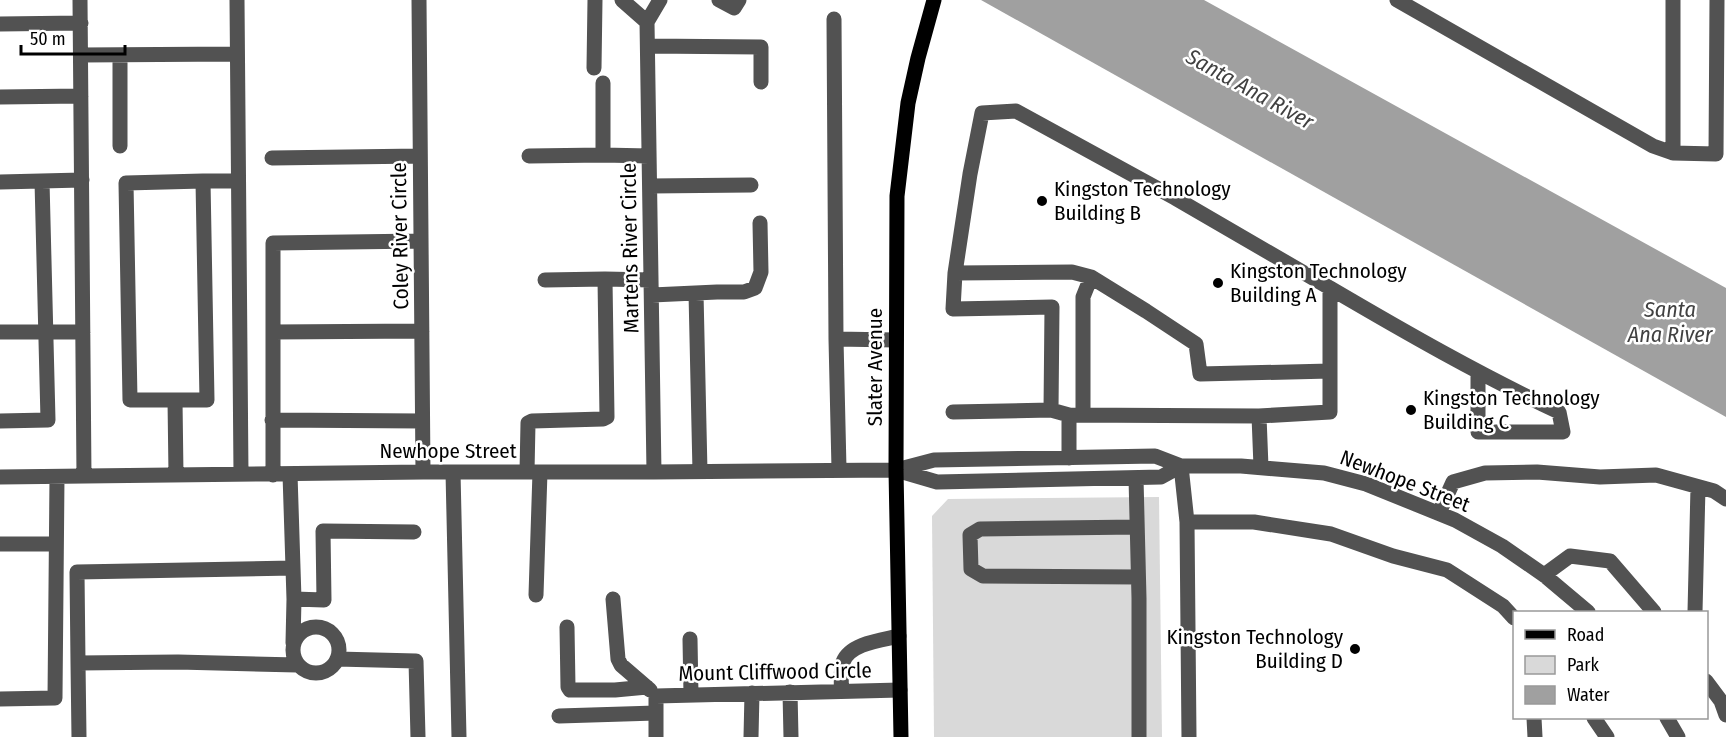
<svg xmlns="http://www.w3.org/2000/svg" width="1726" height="737" viewBox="0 0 1726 737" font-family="'Fira Sans Condensed',sans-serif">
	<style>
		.green { fill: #d9d9d9 }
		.water { fill: #a0a0a0 }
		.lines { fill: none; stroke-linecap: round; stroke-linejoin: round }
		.minor { stroke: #525252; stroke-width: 15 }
		.major { stroke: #000; stroke-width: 15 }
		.poi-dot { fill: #000; stroke: #fff; stroke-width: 2 }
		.labels { text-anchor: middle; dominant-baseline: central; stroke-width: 5; stroke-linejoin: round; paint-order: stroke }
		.poi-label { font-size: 21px; fill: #000; stroke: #fff; text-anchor: start }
		.street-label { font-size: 21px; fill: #000; stroke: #fff }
		.water-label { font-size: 22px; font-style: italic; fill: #414141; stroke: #fff }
	</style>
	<rect width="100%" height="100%" fill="#fff"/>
	<path class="green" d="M 1159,497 L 1162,737 L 934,737 L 932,516 L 948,499 Z"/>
	<path class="water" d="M 981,0 L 1204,0 L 1726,288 L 1726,417 Z"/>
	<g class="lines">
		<path class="minor" d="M 80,0 L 84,476
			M 237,0 L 241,474
			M 419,0 L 423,472
			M 622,0 L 647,22
			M 719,0 L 734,8 L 739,0
			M 1397,0 L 1653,146 L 1673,153
			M 1673,0 L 1673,153 L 1716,154 L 1717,0
			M 834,19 L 836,339 L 896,340
			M 0,24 L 81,23
			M 648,46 L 761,47 L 761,82
			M 81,55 L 237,54
			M 120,55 L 120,146
			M 594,68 L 595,0
			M 603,83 L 603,155 L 649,156
			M 0,97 L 81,96
			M 529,156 L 603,155
			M 272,158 L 420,156
			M 0,182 L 82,180
			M 650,186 L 751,185
			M 955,273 L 953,309 L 1052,307 L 1051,410 L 1069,415
			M 545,280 L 605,279
			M 1330,288 C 1405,332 1480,375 1559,412 L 1563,432 L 1478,432 L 1478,372
			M 696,293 L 700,472
			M 652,295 L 717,292 L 744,292 L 755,288 L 761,272 L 760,223
			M 0,332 L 83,332
			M 273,332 L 422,331
			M 836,339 L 839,469
			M 175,400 L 130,400 L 126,183 L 203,181
			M 953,412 L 1051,410
			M 1083,415 L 1083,297 L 1091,277
			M 272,420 L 422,421
			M 0,421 L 48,420 L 42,181
			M 1069,458 L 1069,415 L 1259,416
			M 1181,466 L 1187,522 L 1189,737
			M 1261,467 L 1259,416 L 1330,412 C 1330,371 1330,329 1330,288 L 1175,198 L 1016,111 L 982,113 L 970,174 L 955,273 L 1072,272 L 1091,277 L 1146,311 L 1196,344 L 1200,374 L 1330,371
			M 896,470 L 937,482 L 1161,477 L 1181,466
			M 453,472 L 459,737
			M 527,472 L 528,423 L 532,421 L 603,419 L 607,417 L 605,279 L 651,280
			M 654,472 L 647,22 L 660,0
			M 290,474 L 294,599 L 293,643
			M 176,475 L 175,400 L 207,400 L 203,181 L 238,181
			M 273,475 L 273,243 L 421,241
			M 0,477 L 423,472 L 654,472 L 896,470 L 934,460 L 1155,456 L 1181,466 L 1241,466 L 1324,473 L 1366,484 L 1455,520 L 1502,546 L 1544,575 L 1588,612
			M 1136,478 L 1139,598 L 1139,737
			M 1439,513 L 1453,482 L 1485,473 L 1537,472 L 1600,477 L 1656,475 L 1714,491 L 1726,499
			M 1187,522 L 1254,522 L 1331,534 L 1393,556 L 1447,570 L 1503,606 L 1514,618
			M 1137,527 L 980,529 L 970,535 L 971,569 L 983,576 L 1138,577
			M 0,544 L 55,544
			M 293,568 L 77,572 L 78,663 L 178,662 L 297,665
			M 1544,575 L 1570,556 L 1610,561 L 1654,612
			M 536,595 L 540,472
			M 294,599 L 324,600 L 323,531 L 414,532
			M 613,599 L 618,659 L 621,665 L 650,690
			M 1695,612 L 1698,487
			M293 650a23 23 0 1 1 46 0a23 23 0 1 1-46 0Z
			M 567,627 L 568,687 L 570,690 L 615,690 L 647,687
			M 690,639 L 691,695
			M 337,659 L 416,661 L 418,737
			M 78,663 L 79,737
			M 1706,681 L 1721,701 L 1726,715
			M 841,691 C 842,682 840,670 843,662 C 850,643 883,640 899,636
			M 790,692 L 791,737
			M 0,699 L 55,698 L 57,477
			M 559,716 L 656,713
			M 1534,718 L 1535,737
			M 1594,718 L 1607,737
			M 1667,718 L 1678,737
			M 656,737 L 656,696 L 900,690
			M 751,737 L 752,693"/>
		<path class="major" d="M 901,737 L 896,470 L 897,196 L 908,103 L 918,58 L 934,0"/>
	</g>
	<g class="poi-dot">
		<circle cx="1042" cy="201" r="6"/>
		<circle cx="1218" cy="283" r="6"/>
		<circle cx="1411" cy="410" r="6"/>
		<circle cx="1355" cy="649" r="6"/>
	</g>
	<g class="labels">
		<g class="poi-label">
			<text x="1054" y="189">Kingston Technology<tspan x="1054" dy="24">Building B</tspan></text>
			<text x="1230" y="271">Kingston Technology<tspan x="1230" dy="24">Building A</tspan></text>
			<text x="1423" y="398">Kingston Technology<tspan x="1423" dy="24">Building C</tspan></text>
			<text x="1343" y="637" text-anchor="end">Kingston Technology<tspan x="1343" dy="24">Building D</tspan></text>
		</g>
		<g class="street-label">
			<text transform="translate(400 236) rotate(-91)">Coley River Circle</text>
			<text transform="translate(630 248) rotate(-91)">Martens River Circle</text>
			<text transform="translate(875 367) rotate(-90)">Slater Avenue</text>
			<text x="448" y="451">Newhope Street</text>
			<text transform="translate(1405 481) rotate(21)">Newhope Street</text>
			<text transform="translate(775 672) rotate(-1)">Mount Cliffwood Circle</text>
		</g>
		<g class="water-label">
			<text transform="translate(1250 89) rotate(29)">Santa Ana River</text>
			<text x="1670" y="309">Santa<tspan x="1670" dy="25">Ana River</tspan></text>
		</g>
	</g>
	<rect x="1513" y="611" width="195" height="108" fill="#ffffff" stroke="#999999" stroke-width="1.5"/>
	<rect x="1525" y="630" width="30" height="9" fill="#000000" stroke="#999999" stroke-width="1.5"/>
	<text x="1567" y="641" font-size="18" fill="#000000">Road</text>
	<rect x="1525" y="656" width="30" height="18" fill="#d9d9d9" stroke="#999999" stroke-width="1.5"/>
	<text x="1567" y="671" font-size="18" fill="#000000">Park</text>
	<rect x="1525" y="686" width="30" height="18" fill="#a0a0a0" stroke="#999999" stroke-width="1.5"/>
	<text x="1567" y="701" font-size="18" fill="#000000">Water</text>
	<path d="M21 45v9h104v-9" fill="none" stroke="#000000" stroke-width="3"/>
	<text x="30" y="45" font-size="18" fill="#000000" stroke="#ffffff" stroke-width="4.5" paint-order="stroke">50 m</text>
</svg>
